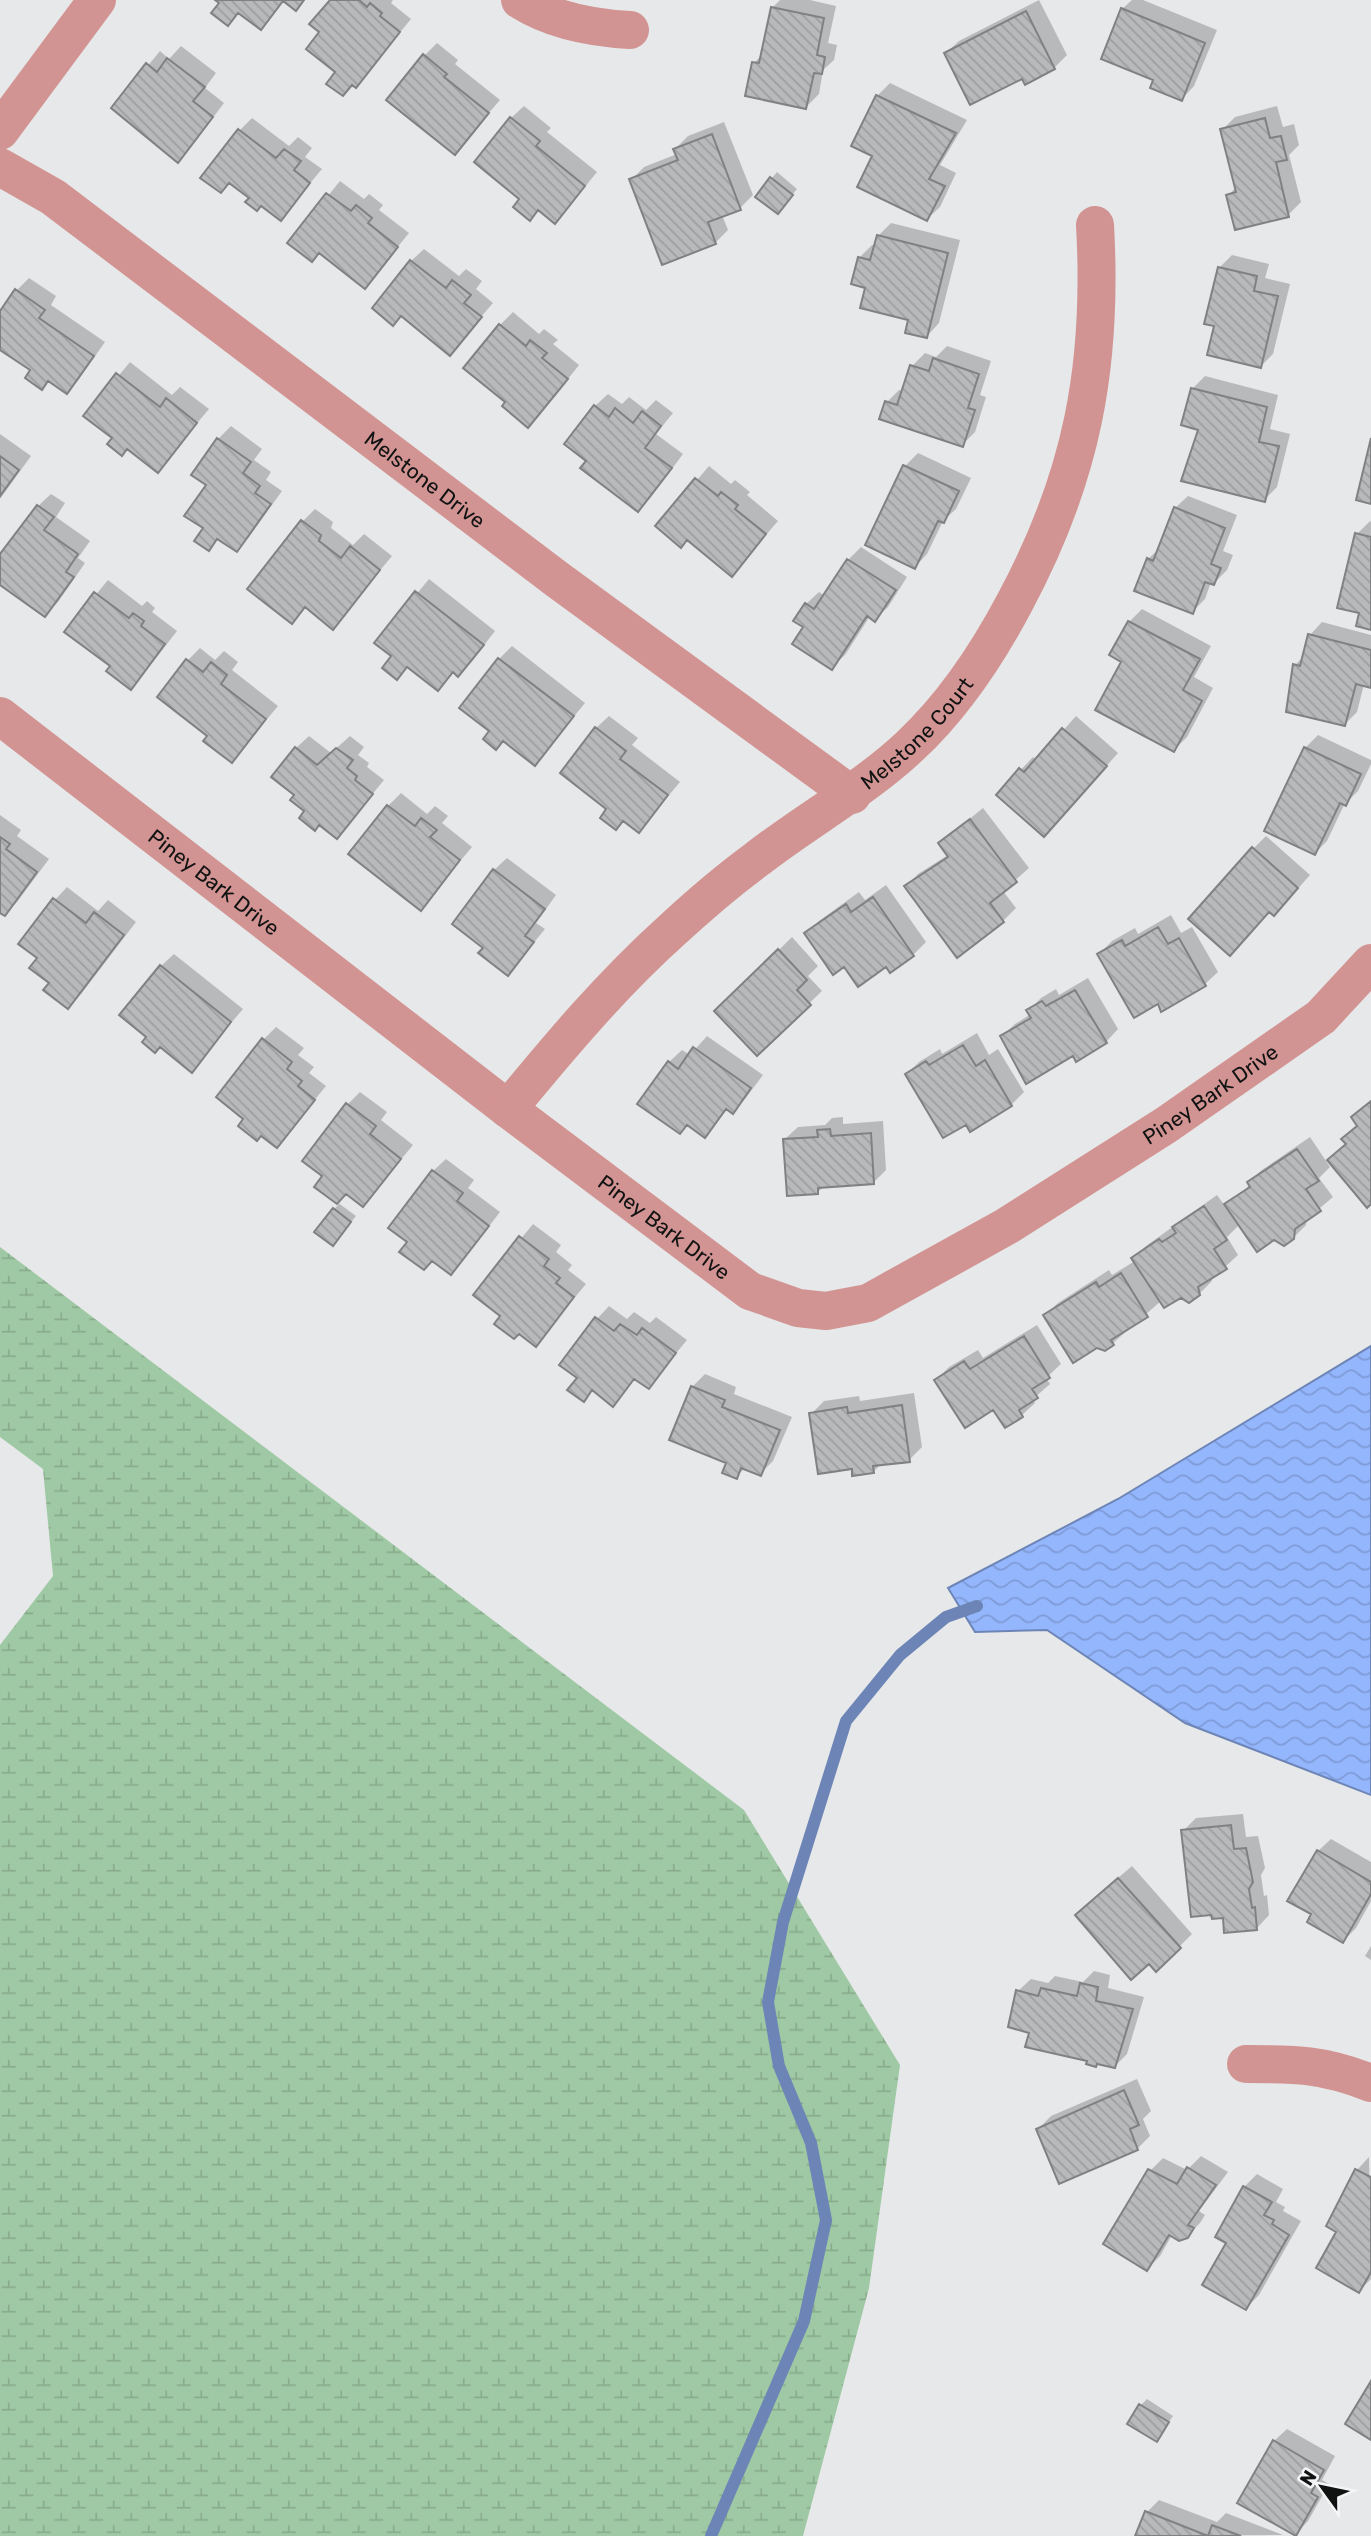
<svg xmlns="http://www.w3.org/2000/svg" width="1371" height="2536" viewBox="0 0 1371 2536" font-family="Rubik,sans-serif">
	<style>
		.wetland { fill: url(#wetland-marsh) }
		.water { fill: url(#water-waves); stroke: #6d85b6; stroke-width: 2 }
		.shadow { fill: #0003 }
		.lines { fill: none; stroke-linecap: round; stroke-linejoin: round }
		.stream { stroke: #6d85b6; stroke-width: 12 }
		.building { fill: url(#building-back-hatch); stroke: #808182; stroke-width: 2 }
		.minor { stroke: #d29493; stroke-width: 38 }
		.labels { text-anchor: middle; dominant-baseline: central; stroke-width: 5; stroke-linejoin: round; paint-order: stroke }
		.street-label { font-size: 21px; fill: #111212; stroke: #f4f5f6 }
	</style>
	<defs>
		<pattern id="wetland-marsh" width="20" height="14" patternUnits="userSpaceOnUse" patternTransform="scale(1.75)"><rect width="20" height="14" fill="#9fc9a4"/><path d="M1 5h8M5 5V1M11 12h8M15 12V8" fill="none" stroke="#88ac8c"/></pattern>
		<pattern id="water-waves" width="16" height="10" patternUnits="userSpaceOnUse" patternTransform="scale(1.75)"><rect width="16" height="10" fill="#94b6fd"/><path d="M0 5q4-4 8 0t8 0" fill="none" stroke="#7f9bd8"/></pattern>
		<pattern id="building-back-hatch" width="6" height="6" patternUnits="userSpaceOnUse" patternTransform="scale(1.75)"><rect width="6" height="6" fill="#b8b9ba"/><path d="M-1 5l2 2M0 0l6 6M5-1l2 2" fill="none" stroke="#9d9e9f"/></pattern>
	</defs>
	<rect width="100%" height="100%" fill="#e7e8e9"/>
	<path class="wetland" d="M 0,1247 L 744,1810 L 900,2065 L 869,2288 L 803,2536 L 0,2536 L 0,1645 L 53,1576 L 43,1469 L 0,1437 Z"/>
	<path class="water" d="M 1371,1346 L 1371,1795 L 1185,1723 L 1047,1630 L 975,1632 L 948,1588 L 1118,1499 Z"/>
	<path class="shadow" d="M 332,0 L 393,0 L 391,3 L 411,19 L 356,86 L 338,72 L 321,32 Z
		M 780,0 L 810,0 L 836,6 L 828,43 L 837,45 L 834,60 L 823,70 L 819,94 L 806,107 L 754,63 L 763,54 L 773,7 Z
		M 1039,0 L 1067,55 L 1054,68 L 1023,77 L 946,53 L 959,41 Z
		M 1132,0 L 1143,0 L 1217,30 L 1194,86 L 1182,99 L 1155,79 L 1122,9 Z
		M 437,43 L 458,60 L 455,64 L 500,100 L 455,152 L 424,56 Z
		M 181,46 L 216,73 L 205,88 L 224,103 L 190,148 L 177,161 L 114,107 L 160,51 L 169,59 Z
		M 890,83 L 967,120 L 940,165 L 956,173 L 940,207 L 927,219 L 875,155 L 877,96 Z
		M 524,106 L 551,128 L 547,132 L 597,172 L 567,209 L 539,209 L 530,218 L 522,199 L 511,118 Z
		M 1277,106 L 1283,127 L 1294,124 L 1299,145 L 1289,155 L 1301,202 L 1288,215 L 1228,196 L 1236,187 L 1222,130 L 1235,117 Z
		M 252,118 L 289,146 L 298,137 L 312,148 L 305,157 L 322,169 L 280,219 L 230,181 L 240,130 Z
		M 724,122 L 753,195 L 740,208 L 722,215 L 728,230 L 715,243 L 631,180 L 644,167 L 677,154 L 675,149 L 688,136 Z
		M 777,172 L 797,189 L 783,206 L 757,196 Z
		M 340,181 L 364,199 L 369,194 L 383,205 L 379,210 L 409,233 L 365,287 L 320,252 L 312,260 L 290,243 Z
		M 891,223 L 960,240 L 939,323 L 927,336 L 910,318 L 867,287 L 859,258 L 872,245 L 876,246 L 878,236 Z
		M 424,249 L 459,276 L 466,269 L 482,281 L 476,289 L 493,303 L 450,353 L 411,261 Z
		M 1232,255 L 1269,264 L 1265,278 L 1290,284 L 1273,354 L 1260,367 L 1216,325 L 1219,268 Z
		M 29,278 L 56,296 L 51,305 L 105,342 L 79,379 L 67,392 L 50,380 L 42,388 L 32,370 L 0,347 L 0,314 L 17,290 Z
		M 513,312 L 539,334 L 544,329 L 558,340 L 553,344 L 579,365 L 541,413 L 507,402 L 500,325 Z
		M 947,346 L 991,361 L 980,395 L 986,397 L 975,432 L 962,445 L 887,402 L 899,390 L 903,391 L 912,366 L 925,353 L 936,357 Z
		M 130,362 L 172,395 L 180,387 L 209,409 L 158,470 L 86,415 Z
		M 1205,376 L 1278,395 L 1270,429 L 1290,434 L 1277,487 L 1264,500 L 1200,428 L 1192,389 Z
		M 608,394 L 622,404 L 629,397 L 646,410 L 656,400 L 673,413 L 656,434 L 683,454 L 651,497 L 638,510 L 588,460 L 595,406 Z
		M 231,426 L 262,449 L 254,460 L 271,472 L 266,480 L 282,491 L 249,537 L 237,550 L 219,538 L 209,549 L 206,528 L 208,485 L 218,439 Z
		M 0,434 L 31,456 L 0,499 Z
		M 918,453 L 971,478 L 956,509 L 943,521 L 927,554 L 915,567 L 867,544 L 905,466 Z
		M 709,466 L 731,484 L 735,480 L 750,492 L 747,495 L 778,521 L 732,574 L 688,539 L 658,526 Z
		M 51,494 L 65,503 L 56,517 L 90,541 L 78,558 L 85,563 L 58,602 L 45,615 L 0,583 L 0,557 L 38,506 Z
		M 1188,496 L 1237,515 L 1223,551 L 1233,555 L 1227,570 L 1214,583 L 1211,582 L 1205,599 L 1192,612 L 1148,559 L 1160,548 L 1175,508 Z
		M 315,509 L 333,522 L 331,528 L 353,545 L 364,534 L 392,556 L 333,627 L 307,606 L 292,622 L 303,521 Z
		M 1370,521 L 1371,522 L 1371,628 L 1361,612 L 1357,534 Z
		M 861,547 L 907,577 L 888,607 L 875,619 L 870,616 L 845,655 L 832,667 L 806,626 L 806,604 L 819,592 L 825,596 L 848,560 Z
		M 429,579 L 495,631 L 471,662 L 458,674 L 455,671 L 438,689 L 408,666 L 397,678 L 394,656 L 377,642 Z
		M 108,580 L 142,606 L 147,601 L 155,608 L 152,612 L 177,631 L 143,675 L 131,688 L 112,666 L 66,631 Z
		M 1142,609 L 1211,646 L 1194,677 L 1213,688 L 1187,737 L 1174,750 L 1123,661 L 1129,622 Z
		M 1322,622 L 1371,635 L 1371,686 L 1364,684 L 1357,712 L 1345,724 L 1295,665 L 1305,655 L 1310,635 Z
		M 512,646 L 585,703 L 535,764 L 492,730 L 499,659 Z
		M 200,648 L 215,660 L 224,651 L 238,662 L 232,670 L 278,706 L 232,761 L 210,736 L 187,661 Z
		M 609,716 L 638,738 L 632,745 L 680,782 L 639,831 L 609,809 L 596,728 Z
		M 1076,716 L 1118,753 L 1057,822 L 998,794 L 1033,757 L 1037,760 Z
		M 1318,735 L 1371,760 L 1371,764 L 1358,791 L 1344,805 L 1327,841 L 1315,853 L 1266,830 L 1305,748 Z
		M 309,736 L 331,753 L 350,736 L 364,747 L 358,755 L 369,763 L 367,767 L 384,780 L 337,837 L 306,811 L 296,795 L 296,748 Z
		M 401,793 L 427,814 L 435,806 L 448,816 L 442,823 L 472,847 L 421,908 L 388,806 Z
		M 983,808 L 1029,868 L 1003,891 L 1016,908 L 1003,921 L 906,886 L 918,874 L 948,855 L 940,843 Z
		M 0,815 L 21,830 L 17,836 L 49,859 L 17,902 L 5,914 L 0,911 Z
		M 1266,836 L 1310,875 L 1287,901 L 1253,849 Z
		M 507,858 L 556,895 L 536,923 L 545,929 L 508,974 L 486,947 L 494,870 Z
		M 886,885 L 926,942 L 913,955 L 844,965 L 806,933 L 819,921 L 859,892 L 865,900 Z
		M 67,887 L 98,911 L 108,900 L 136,922 L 81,994 L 68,1006 L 39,958 L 55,900 Z
		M 1171,915 L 1181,933 L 1192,927 L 1218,972 L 1205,984 L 1162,1009 L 1158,1002 L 1099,954 L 1112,941 L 1135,928 L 1138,934 Z
		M 792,937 L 818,966 L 808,976 L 822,991 L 757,1054 L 717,1011 Z
		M 174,954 L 243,1009 L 191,1070 L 149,1037 L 161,966 Z
		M 1088,978 L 1118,1029 L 1106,1042 L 1002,1036 L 1015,1024 L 1031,1014 L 1028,1011 L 1041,998 L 1056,989 L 1059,995 Z
		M 276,1027 L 304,1048 L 298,1055 L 314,1067 L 309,1073 L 326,1086 L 277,1146 L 246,1119 L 263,1040 Z
		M 977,1033 L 989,1055 L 998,1049 L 1024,1092 L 1011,1105 L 971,1129 L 967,1122 L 907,1074 L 919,1062 L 940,1049 L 942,1054 Z
		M 707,1036 L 763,1075 L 745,1099 L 733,1112 L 728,1108 L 705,1136 L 688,1124 L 669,1062 L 682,1050 L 690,1055 Z
		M 360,1092 L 387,1112 L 381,1120 L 413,1145 L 363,1205 L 347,1192 L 337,1202 L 356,1216 L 338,1238 L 334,1209 L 339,1204 L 317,1187 L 324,1176 L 348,1104 Z
		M 843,1117 L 843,1124 L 883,1121 L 886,1170 L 874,1182 L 824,1186 L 818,1192 L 785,1139 L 798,1127 L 825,1125 L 832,1118 Z
		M 1310,1137 L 1330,1167 L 1319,1178 L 1333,1197 L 1307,1219 L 1306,1225 L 1293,1238 L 1240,1224 L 1227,1237 L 1238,1255 L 1225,1267 L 1211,1277 L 1212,1281 L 1199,1294 L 1161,1301 L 1113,1343 L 1045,1315 L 1058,1303 L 1109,1270 L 1112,1275 L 1135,1261 L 1133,1258 L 1146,1246 L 1217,1195 L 1225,1206 L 1251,1184 L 1249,1182 L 1262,1170 Z
		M 446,1159 L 474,1180 L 468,1188 L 500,1212 L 463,1260 L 451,1273 L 410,1242 L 433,1171 Z
		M 533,1224 L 561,1245 L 556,1252 L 572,1265 L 568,1270 L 586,1284 L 536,1344 L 475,1295 Z
		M 609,1306 L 627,1319 L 634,1312 L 650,1323 L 656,1317 L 687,1340 L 648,1387 L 636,1378 L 613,1404 L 593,1389 L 583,1400 L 579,1377 L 597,1319 Z
		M 1037,1325 L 1061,1364 L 1046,1378 L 1050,1384 L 1033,1399 L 1035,1403 L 1022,1415 L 993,1408 L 936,1380 L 949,1367 L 978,1350 L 983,1358 Z
		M 705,1374 L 736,1387 L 734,1394 L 792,1417 L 773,1461 L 760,1474 L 745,1468 L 736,1477 L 692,1387 Z
		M 914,1393 L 922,1447 L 909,1460 L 881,1464 L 874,1471 L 853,1468 L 811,1414 L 824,1401 L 859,1396 L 860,1401 Z
		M 1243,1814 L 1246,1837 L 1258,1836 L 1265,1868 L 1261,1875 L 1264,1896 L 1267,1895 L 1269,1915 L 1257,1928 L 1224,1916 L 1183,1831 L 1196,1818 Z
		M 1331,1839 L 1371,1862 L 1371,1901 L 1356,1928 L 1343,1941 L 1313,1914 L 1318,1851 Z
		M 1132,1866 L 1192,1934 L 1156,1970 L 1090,1902 Z
		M 1371,1946 L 1371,1960 L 1365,1956 Z
		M 1094,1971 L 1110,1975 L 1108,1988 L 1144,1997 L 1127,2054 L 1115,2066 L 1099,2063 L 1096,2065 L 1032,2031 L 1018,1991 L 1031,1979 L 1048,1983 L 1055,1976 L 1083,1982 Z
		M 1137,2079 L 1151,2111 L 1143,2119 L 1150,2136 L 1137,2149 L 1038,2129 L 1051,2116 Z
		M 1201,2156 L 1228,2172 L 1199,2211 L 1205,2215 L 1200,2223 L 1187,2236 L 1172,2235 L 1160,2256 L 1147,2269 L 1150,2171 L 1163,2158 L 1187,2170 Z
		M 1369,2157 L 1371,2279 L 1359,2291 L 1338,2231 L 1329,2226 L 1357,2170 Z
		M 1257,2174 L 1283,2189 L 1276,2202 L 1285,2207 L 1283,2211 L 1301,2221 L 1259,2295 L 1246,2308 L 1228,2242 L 1244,2187 Z
		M 1147,2399 L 1173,2416 L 1156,2440 L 1141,2405 Z
		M 1287,2429 L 1335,2456 L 1322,2480 L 1329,2484 L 1308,2521 L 1296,2534 L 1274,2441 Z
		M 1159,2500 L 1217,2522 L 1226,2513 L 1283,2535 L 1136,2536 L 1147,2512 Z"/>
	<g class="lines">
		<path class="stream" d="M 711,2536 L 804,2321 L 826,2220 L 811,2143 L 779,2066 L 768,2002 L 783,1922 L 846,1721 L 900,1655 L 946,1617 L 977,1606"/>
	</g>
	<path class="building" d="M 215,0 L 304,0 L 296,11 L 283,1 L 261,30 L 238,13 L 228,26 L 211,13 L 219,3 Z
		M 330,0 L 359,0 L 367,7 L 370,3 L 382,13 L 380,16 L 400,32 L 356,88 L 352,85 L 343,96 L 326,84 L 335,72 L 306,49 L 319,32 L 309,24 Z
		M 771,7 L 824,18 L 817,55 L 825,57 L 822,74 L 814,73 L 806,109 L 745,96 L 752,62 L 759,63 Z
		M 1121,8 L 1205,43 L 1182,101 L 1150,88 L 1153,80 L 1101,59 Z
		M 1026,11 L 1055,69 L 1025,85 L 1022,79 L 970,105 L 944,53 Z
		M 423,54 L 447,74 L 444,77 L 489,113 L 455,155 L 386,100 Z
		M 167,58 L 205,87 L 193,101 L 213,117 L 178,163 L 111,108 L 146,63 L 157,72 Z
		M 876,95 L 956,133 L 929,179 L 945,186 L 927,221 L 857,187 L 872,156 L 851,146 Z
		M 510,117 L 540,141 L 536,146 L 585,186 L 555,224 L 538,210 L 530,221 L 513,207 L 519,199 L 474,162 Z
		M 1265,118 L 1270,138 L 1281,136 L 1287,160 L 1276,162 L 1289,217 L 1235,230 L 1226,195 L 1236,192 L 1220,129 Z
		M 238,129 L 276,158 L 284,149 L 301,161 L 294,170 L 310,183 L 281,221 L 261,206 L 257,211 L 245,202 L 249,198 L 229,183 L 221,193 L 200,178 Z
		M 712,134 L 741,210 L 708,222 L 716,244 L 662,265 L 629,179 L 678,160 L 673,149 Z
		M 770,177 L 793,195 L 778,214 L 755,197 Z
		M 326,193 L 351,211 L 356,205 L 372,218 L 368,223 L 398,247 L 365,289 L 319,253 L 312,262 L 287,243 Z
		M 877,235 L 948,253 L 927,338 L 905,333 L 908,320 L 860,308 L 865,288 L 851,284 L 858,257 L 870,260 Z
		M 410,260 L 446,288 L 452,280 L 471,295 L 464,303 L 482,317 L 450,356 L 401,316 L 393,326 L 372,308 Z
		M 1218,267 L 1257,276 L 1254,291 L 1278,296 L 1261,368 L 1207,355 L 1214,326 L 1204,324 Z
		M 15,289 L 45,310 L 39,318 L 94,356 L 67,394 L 48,381 L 42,390 L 25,378 L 30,370 L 0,350 L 0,311 Z
		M 499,324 L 526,346 L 530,340 L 547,353 L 542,358 L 568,379 L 528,428 L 502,406 L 505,402 L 463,368 Z
		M 933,358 L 979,374 L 968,408 L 975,410 L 963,447 L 879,419 L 885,401 L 897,405 L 910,365 L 929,371 Z
		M 116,373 L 160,407 L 166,398 L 197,423 L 158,473 L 127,449 L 122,456 L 107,444 L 112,438 L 83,416 Z
		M 1191,388 L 1267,407 L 1259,442 L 1279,446 L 1265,502 L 1181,481 L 1198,430 L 1181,425 Z
		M 594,405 L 609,417 L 615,408 L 633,423 L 642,411 L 661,426 L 645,448 L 672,468 L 638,512 L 580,468 L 586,461 L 564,444 Z
		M 217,438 L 251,462 L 243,473 L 260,486 L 255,493 L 271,504 L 237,552 L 217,539 L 209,551 L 194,541 L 203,528 L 184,516 L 206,485 L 191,475 Z
		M 1371,438 L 1371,504 L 1356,500 Z
		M 0,456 L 19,470 L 0,496 Z
		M 903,465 L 959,491 L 944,523 L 938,521 L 915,569 L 865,545 Z
		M 695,478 L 718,496 L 721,492 L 738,505 L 735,509 L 766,534 L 732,577 L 687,540 L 681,548 L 655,526 Z
		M 37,505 L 54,517 L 44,530 L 78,554 L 66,572 L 74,577 L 45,617 L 0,585 L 0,554 Z
		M 1174,507 L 1225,528 L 1211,564 L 1221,568 L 1214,585 L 1205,582 L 1193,614 L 1134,591 L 1147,558 L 1153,561 Z
		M 301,520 L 321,535 L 319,541 L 341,558 L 350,546 L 380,570 L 333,630 L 305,607 L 292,624 L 247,589 Z
		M 1355,533 L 1371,537 L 1371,630 L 1356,626 L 1359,613 L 1337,608 Z
		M 847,559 L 896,590 L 875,622 L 867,616 L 832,670 L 792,644 L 803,627 L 793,621 L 805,603 L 814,609 Z
		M 415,591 L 484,645 L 458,677 L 453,672 L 438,691 L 407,667 L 397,680 L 382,668 L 391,656 L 374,643 Z
		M 94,592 L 129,618 L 133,613 L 144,621 L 141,626 L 165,644 L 131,690 L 106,671 L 110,666 L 64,632 Z
		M 1128,621 L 1200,659 L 1183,690 L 1202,701 L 1174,752 L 1095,710 L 1121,662 L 1109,655 Z
		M 1308,634 L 1371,650 L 1371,688 L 1356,684 L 1345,726 L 1286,712 L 1293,664 L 1300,666 Z
		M 498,658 L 574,716 L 535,766 L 503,741 L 496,750 L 483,739 L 489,731 L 459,708 Z
		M 186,659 L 203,672 L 211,662 L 227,675 L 221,684 L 266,719 L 232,763 L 203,741 L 207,736 L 157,697 Z
		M 595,727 L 626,751 L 620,759 L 668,795 L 639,833 L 623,821 L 616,830 L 600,818 L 606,809 L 560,773 Z
		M 1062,728 L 1107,766 L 1044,837 L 996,795 L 1019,768 L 1024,772 Z
		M 295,747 L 317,765 L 336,748 L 353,760 L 347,768 L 357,776 L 355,780 L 373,794 L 337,839 L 319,825 L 315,831 L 299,818 L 304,811 L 290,800 L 294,795 L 271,777 Z
		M 1304,747 L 1361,774 L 1346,806 L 1340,803 L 1315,855 L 1264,831 Z
		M 387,805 L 415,826 L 421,818 L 437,830 L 430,837 L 460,860 L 421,911 L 348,854 Z
		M 970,819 L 1017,882 L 990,903 L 1004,922 L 957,958 L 904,886 L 948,857 L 938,843 Z
		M 0,837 L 10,844 L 6,849 L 37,872 L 5,916 L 0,913 Z
		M 1252,847 L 1298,888 L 1274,916 L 1269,912 L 1230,956 L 1188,919 Z
		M 493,869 L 545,909 L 525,936 L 534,942 L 508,976 L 478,953 L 483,948 L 452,924 Z
		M 873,897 L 914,956 L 890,973 L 886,967 L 858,987 L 844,967 L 833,975 L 804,933 L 846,904 L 851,912 Z
		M 53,898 L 86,923 L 94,912 L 124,935 L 68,1009 L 43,990 L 49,983 L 29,968 L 37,958 L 18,944 Z
		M 1158,927 L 1168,944 L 1179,938 L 1206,986 L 1161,1012 L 1158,1004 L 1134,1018 L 1097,954 L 1122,940 L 1125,946 Z
		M 778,949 L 807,980 L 797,990 L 811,1005 L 757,1056 L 714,1011 Z
		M 160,965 L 231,1022 L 192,1073 L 160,1047 L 155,1053 L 142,1042 L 146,1037 L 119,1015 Z
		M 1075,990 L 1107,1043 L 1076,1062 L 1073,1056 L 1026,1084 L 1000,1036 L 1031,1018 L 1026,1010 L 1042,1001 L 1046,1006 Z
		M 262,1038 L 292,1062 L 287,1069 L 302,1081 L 298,1086 L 315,1100 L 277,1148 L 261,1136 L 257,1141 L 238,1126 L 243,1119 L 216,1097 Z
		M 963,1045 L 976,1066 L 985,1060 L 1012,1106 L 970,1132 L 966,1125 L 943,1138 L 905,1074 L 926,1061 L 929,1065 Z
		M 693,1047 L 751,1088 L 733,1114 L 726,1109 L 705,1138 L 687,1125 L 680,1134 L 637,1104 L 668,1061 L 678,1069 Z
		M 1371,1101 L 1371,1204 L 1367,1208 L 1327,1160 L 1346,1144 L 1341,1139 L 1357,1126 L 1351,1117 Z
		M 346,1103 L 376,1126 L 370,1134 L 401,1159 L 363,1207 L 346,1194 L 337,1204 L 314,1187 L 322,1176 L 302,1161 Z
		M 830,1129 L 831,1136 L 871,1133 L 874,1184 L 818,1188 L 818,1194 L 787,1196 L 783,1139 L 818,1137 L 817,1130 Z
		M 1297,1149 L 1319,1181 L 1306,1189 L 1321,1211 L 1295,1229 L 1294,1239 L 1284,1246 L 1274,1240 L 1257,1252 L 1224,1204 L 1250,1187 L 1247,1182 Z
		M 432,1170 L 463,1193 L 457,1201 L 489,1226 L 451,1275 L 432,1261 L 424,1270 L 399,1252 L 407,1242 L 388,1228 Z
		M 1204,1206 L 1227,1240 L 1214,1249 L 1227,1269 L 1198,1287 L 1200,1295 L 1189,1303 L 1181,1298 L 1164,1308 L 1131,1258 L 1159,1239 L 1162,1242 L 1176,1233 L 1172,1227 Z
		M 333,1208 L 351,1222 L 333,1246 L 314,1232 Z
		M 519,1236 L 549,1259 L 544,1266 L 560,1278 L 556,1283 L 574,1297 L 536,1347 L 519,1334 L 514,1339 L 494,1324 L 500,1316 L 473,1295 Z
		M 1121,1273 L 1148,1317 L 1111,1340 L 1114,1345 L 1105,1351 L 1097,1348 L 1073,1363 L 1043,1315 L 1096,1282 L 1099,1287 Z
		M 595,1317 L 614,1331 L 620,1324 L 637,1335 L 642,1328 L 676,1353 L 649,1389 L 634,1379 L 613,1407 L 592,1390 L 584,1402 L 567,1390 L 577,1378 L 559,1365 Z
		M 1024,1336 L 1050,1378 L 1032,1389 L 1038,1398 L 1019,1410 L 1023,1417 L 1005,1428 L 993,1410 L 965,1428 L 934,1380 L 964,1361 L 970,1369 Z
		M 691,1386 L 725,1400 L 722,1407 L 780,1430 L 761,1476 L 741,1468 L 737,1479 L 722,1473 L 726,1463 L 669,1440 Z
		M 902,1405 L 910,1462 L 873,1466 L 874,1473 L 852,1476 L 852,1469 L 818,1474 L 809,1413 L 847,1407 L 848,1413 Z
		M 1231,1825 L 1234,1849 L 1246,1848 L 1253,1882 L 1249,1889 L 1252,1908 L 1255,1907 L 1257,1930 L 1224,1933 L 1223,1918 L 1212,1919 L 1211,1915 L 1191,1917 L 1181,1830 Z
		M 1317,1850 L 1371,1882 L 1371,1894 L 1343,1943 L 1307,1922 L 1311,1914 L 1287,1901 Z
		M 1118,1878 L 1181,1948 L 1156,1972 L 1149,1964 L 1131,1980 L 1075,1915 Z
		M 1080,1983 L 1098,1987 L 1096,2001 L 1133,2009 L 1115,2068 L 1097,2064 L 1096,2067 L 1086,2064 L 1087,2061 L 1025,2047 L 1029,2033 L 1008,2027 L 1016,1990 L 1038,1996 L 1041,1988 L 1077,1996 Z
		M 1124,2090 L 1139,2125 L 1130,2129 L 1138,2150 L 1059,2184 L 1036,2129 Z
		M 1187,2167 L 1216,2185 L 1188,2225 L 1194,2228 L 1188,2238 L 1179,2241 L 1169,2235 L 1147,2271 L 1103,2244 L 1148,2169 L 1177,2184 Z
		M 1355,2169 L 1371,2177 L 1371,2272 L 1359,2293 L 1316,2268 L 1336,2232 L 1326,2226 Z
		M 1243,2186 L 1272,2202 L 1264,2215 L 1274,2220 L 1272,2224 L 1289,2235 L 1246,2310 L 1202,2285 L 1226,2243 L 1215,2237 Z
		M 1371,2381 L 1371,2440 L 1345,2424 Z
		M 1139,2404 L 1169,2422 L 1157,2442 L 1127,2424 Z
		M 1273,2440 L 1324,2470 L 1311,2493 L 1318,2497 L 1296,2536 L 1237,2503 Z
		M 1145,2511 L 1208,2536 L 1212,2525 L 1241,2536 L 1135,2536 Z"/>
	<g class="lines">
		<g class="minor">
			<path d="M 520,0 C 553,21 592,28 630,30"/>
			<path d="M 0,131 L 97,0"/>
			<path id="s1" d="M 0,167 L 53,197 L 558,580 L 852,795"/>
			<path id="s2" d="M 0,716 L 508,1109 L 750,1291 L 798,1308 L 826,1311 L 868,1303 L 1007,1226 L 1166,1125 L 1321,1017 L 1371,963"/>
			<path id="s3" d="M 508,1109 C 559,1047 611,985 671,931 C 698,906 727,881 757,859 C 807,820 863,790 910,746 C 954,705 987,655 1015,602 C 1082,477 1103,366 1095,225"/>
			<path d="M 1246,2064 C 1296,2064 1323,2064 1371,2083"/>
		</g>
	</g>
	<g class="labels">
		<g class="street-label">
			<text stroke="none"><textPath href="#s1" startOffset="528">Melstone Drive</textPath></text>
			<text stroke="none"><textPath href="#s3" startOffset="558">Melstone Court</textPath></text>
			<text stroke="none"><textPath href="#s2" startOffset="271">Piney Bark Drive</textPath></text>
			<text stroke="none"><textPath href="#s2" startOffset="1468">Piney Bark Drive</textPath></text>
			<text stroke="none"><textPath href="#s2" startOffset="838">Piney Bark Drive</textPath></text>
		</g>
	</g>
	<g transform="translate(1322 2487) rotate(303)" stroke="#f4f5f6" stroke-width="5" paint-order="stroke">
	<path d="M0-5L12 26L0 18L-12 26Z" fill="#111212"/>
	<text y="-10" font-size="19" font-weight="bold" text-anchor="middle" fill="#111212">N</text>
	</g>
</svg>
